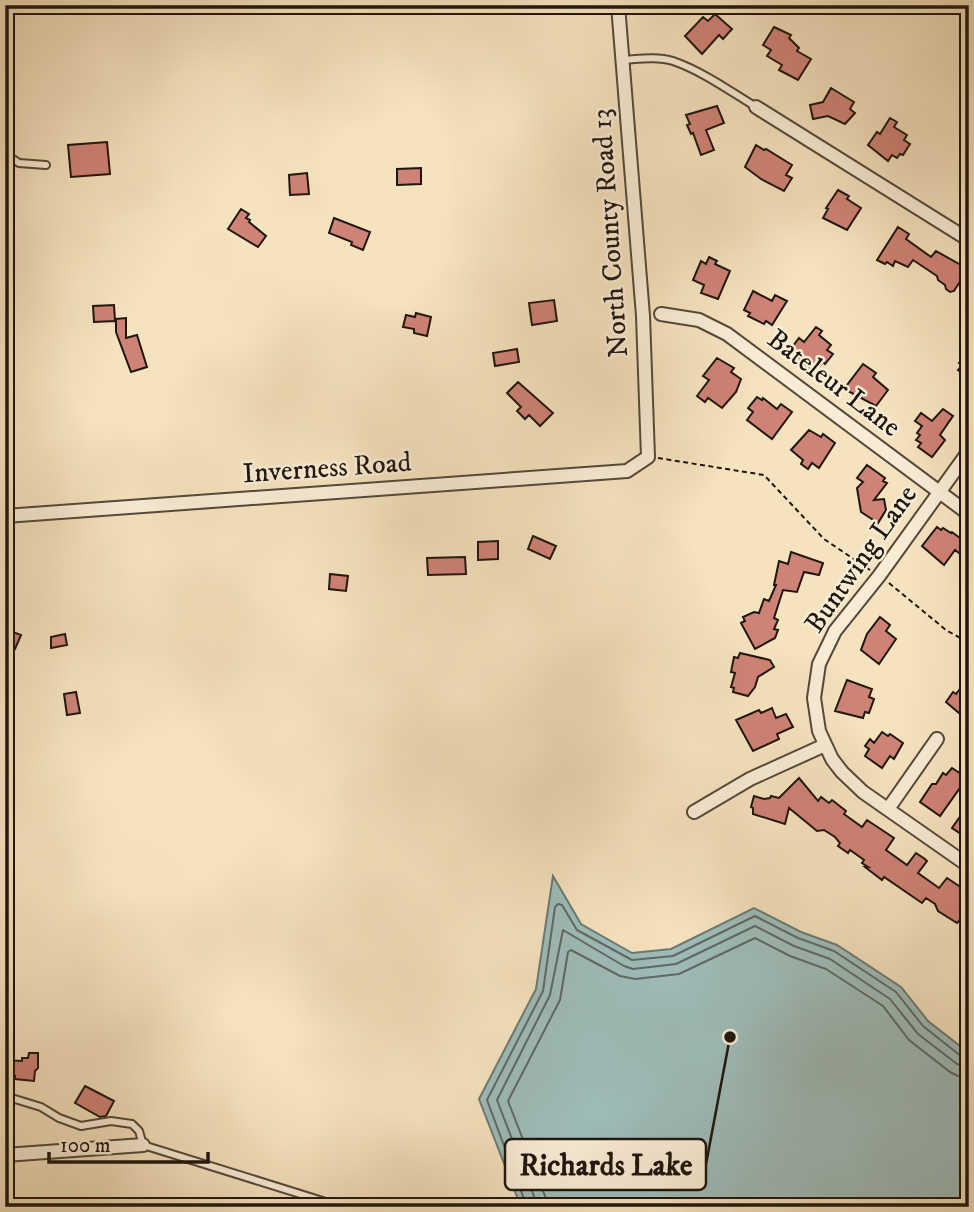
<svg xmlns="http://www.w3.org/2000/svg" width="974" height="1212" viewBox="0 0 974 1212" font-family="'IM FELL DW Pica',serif">
	<style>
		.water { fill: #9ebcb9; stroke: #6b7a75; stroke-width: 2 }
		.lines { fill: none; stroke-linecap: round; stroke-linejoin: round }
		.shore { stroke: #5e6964; stroke-width: 2 }
		.building { fill: #cf8276; stroke: #1f160e; stroke-width: 2 }
		.lane-casing { stroke: #54493a; stroke-width: 10 }
		.street-casing { stroke: #54493a; stroke-width: 16 }
		.path { stroke: #1f160e; stroke-width: 2; stroke-dasharray: 5 3.5; stroke-linecap: butt }
		.lane { stroke: #f8ecd5; stroke-width: 6 }
		.street { stroke: #f8ecd5; stroke-width: 12 }
		.labels { text-anchor: middle; dominant-baseline: central; stroke-width: 5; stroke-linejoin: round; paint-order: stroke }
		.street-label { font-size: 28px; fill: #1f160e; stroke: #f8ecd5 }
		.leader { fill: none; stroke: #1f160e; stroke-width: 2.5 }
		.callout-dot { fill: #1f160e; stroke: #f8ecd5; stroke-width: 2.5 }
		.callout { fill: #f8ecd5; stroke: #1f160e; stroke-width: 2.5 }
		.callout-label { font-size: 30px; text-anchor: middle; font-weight: bold; fill: #1f160e }
	</style>
	<rect width="100%" height="100%" fill="#f5e2be"/>
	<filter id="stains"><feTurbulence type="fractalNoise" baseFrequency=".00286" numOctaves="4"/><feColorMatrix values="0 0 0 0 .2 0 0 0 0 .09 0 0 0 0 .02 0 0 0 .5 -.17"/></filter>
	<radialGradient id="worn" r=".72"><stop offset=".6" stop-color="#630" stop-opacity="0"/><stop offset="1" stop-color="#630" stop-opacity=".3"/></radialGradient>
	<path class="water" d="M 553,876 L 581,924 L 632,953 L 671,949 L 754,908 L 801,932 L 837,945 L 901,987 L 928,1021 L 969,1053 L 969,1207 L 521,1207 L 479,1099 L 536,989 Z"/>
	<g class="lines">
		<path class="shore" d="M 527,1207 L 487,1100 L 543,991 L 555,907 L 558,904 L 562,905 L 577,930 L 632,960 L 673,956 L 755,916 L 798,938 L 834,951 L 896,992 L 923,1026 L 962,1057 L 969,1058
			M 536,1207 L 535,1199 L 497,1100 L 550,995 L 563,930 L 624,966 L 633,969 L 676,964 L 755,926 L 794,946 L 830,959 L 890,999 L 918,1034 L 957,1064 L 969,1067
			M 547,1207 L 545,1196 L 508,1101 L 560,1000 L 568,952 L 571,950 L 620,976 L 635,979 L 679,974 L 755,938 L 790,956 L 826,969 L 883,1006 L 909,1040 L 950,1072 L 958,1076 L 969,1078"/>
	</g>
	<path class="building" d="M 715,14 L 732,29 L 723,39 L 719,35 L 702,54 L 685,36 L 703,17 L 708,21 Z
		M 774,27 L 791,35 L 789,38 L 799,48 L 797,51 L 811,59 L 798,80 L 779,70 L 782,65 L 767,56 L 771,50 L 763,45 Z
		M 831,88 L 854,102 L 850,109 L 855,113 L 845,124 L 828,116 L 813,119 L 810,105 L 823,102 Z
		M 717,106 L 724,123 L 706,130 L 714,150 L 701,155 L 693,133 L 691,134 L 687,125 L 690,124 L 686,115 Z
		M 890,118 L 897,122 L 894,127 L 907,135 L 904,140 L 910,144 L 903,155 L 900,154 L 897,158 L 892,155 L 888,161 L 868,145 L 877,132 L 880,134 Z
		M 107,142 L 110,174 L 71,177 L 68,145 Z
		M 756,145 L 764,150 L 766,149 L 792,165 L 786,175 L 792,178 L 784,191 L 761,179 L 745,167 Z
		M 421,168 L 421,184 L 397,185 L 397,169 Z
		M 307,173 L 309,194 L 290,195 L 289,175 Z
		M 838,190 L 849,196 L 847,199 L 861,208 L 847,230 L 823,218 L 828,209 L 826,208 Z
		M 241,209 L 249,214 L 246,218 L 250,220 L 249,222 L 266,236 L 258,247 L 228,229 Z
		M 334,218 L 370,232 L 363,250 L 351,245 L 352,242 L 329,233 Z
		M 898,227 L 909,234 L 906,239 L 931,257 L 936,251 L 968,269 L 954,291 L 950,292 L 946,289 L 945,285 L 938,280 L 937,276 L 913,260 L 908,267 L 895,261 L 893,266 L 887,262 L 885,264 L 877,260 Z
		M 709,257 L 717,261 L 715,264 L 730,271 L 718,299 L 701,293 L 704,285 L 693,280 L 701,261 L 706,264 Z
		M 753,291 L 772,301 L 775,295 L 787,301 L 772,325 L 766,321 L 764,324 L 748,316 L 750,313 L 744,310 Z
		M 554,300 L 557,321 L 532,325 L 529,303 Z
		M 114,305 L 115,321 L 94,322 L 93,306 Z
		M 416,313 L 431,317 L 427,336 L 414,333 L 414,329 L 403,327 L 406,315 L 415,317 Z
		M 126,318 L 126,338 L 137,335 L 147,367 L 131,372 L 116,332 L 116,319 Z
		M 816,327 L 822,331 L 819,335 L 831,345 L 827,350 L 833,354 L 825,364 L 823,362 L 820,366 L 818,365 L 813,371 L 790,350 L 799,338 L 804,342 Z
		M 517,349 L 519,362 L 495,366 L 493,353 Z
		M 969,350 L 969,378 L 958,370 L 962,365 L 959,363 Z
		M 717,358 L 734,368 L 731,372 L 741,379 L 736,392 L 722,408 L 708,398 L 705,402 L 697,396 L 709,380 L 703,376 Z
		M 863,364 L 876,373 L 873,377 L 888,390 L 876,406 L 844,389 Z
		M 518,382 L 553,413 L 540,426 L 529,415 L 525,419 L 517,411 L 521,407 L 507,393 Z
		M 757,397 L 762,400 L 763,398 L 777,409 L 781,404 L 792,412 L 772,439 L 747,420 L 753,412 L 748,408 Z
		M 943,409 L 953,416 L 940,435 L 945,440 L 932,457 L 918,447 L 921,443 L 916,440 L 920,435 L 917,433 L 922,426 L 915,421 L 921,413 L 932,421 Z
		M 809,430 L 821,437 L 823,434 L 835,443 L 819,468 L 812,463 L 808,469 L 801,464 L 803,460 L 791,450 Z
		M 867,465 L 885,478 L 883,481 L 887,483 L 874,500 L 884,499 L 886,510 L 878,523 L 861,512 L 857,488 L 863,482 L 857,478 Z
		M 937,527 L 941,530 L 943,528 L 951,533 L 952,532 L 969,545 L 969,561 L 955,550 L 944,565 L 922,546 Z
		M 533,536 L 556,546 L 550,559 L 528,549 Z
		M 498,541 L 498,559 L 478,560 L 478,542 Z
		M 791,552 L 823,563 L 819,575 L 804,572 L 797,592 L 783,590 L 774,618 L 778,620 L 774,629 L 778,630 L 775,638 L 755,649 L 741,623 L 745,621 L 743,617 L 754,612 L 759,613 L 764,599 L 769,601 L 776,585 L 774,585 L 779,561 L 788,564 Z
		M 465,557 L 466,574 L 428,575 L 427,558 Z
		M 330,574 L 348,576 L 346,591 L 329,589 Z
		M 880,617 L 890,625 L 886,631 L 896,639 L 879,664 L 861,650 L 867,634 Z
		M 5,629 L 21,635 L 15,649 L 5,645 Z
		M 65,634 L 67,645 L 51,648 L 51,637 Z
		M 740,653 L 770,660 L 774,667 L 758,677 L 755,687 L 748,696 L 733,692 L 734,688 L 731,687 L 735,673 L 731,672 L 734,657 L 738,658 Z
		M 969,677 L 969,714 L 962,709 L 959,713 L 946,702 L 953,692 L 956,694 Z
		M 847,680 L 872,689 L 869,697 L 874,699 L 869,713 L 865,712 L 863,718 L 835,711 Z
		M 76,692 L 80,713 L 67,715 L 64,694 Z
		M 772,708 L 776,718 L 786,714 L 793,727 L 777,734 L 779,739 L 753,751 L 736,720 L 759,710 L 761,713 Z
		M 882,732 L 888,736 L 890,734 L 903,743 L 894,759 L 890,756 L 882,768 L 865,756 L 869,749 L 865,746 L 870,739 L 874,743 Z
		M 952,768 L 967,778 L 940,816 L 920,802 L 932,784 L 936,784 L 943,773 L 946,775 Z
		M 799,778 L 818,801 L 821,797 L 829,803 L 832,800 L 846,811 L 844,814 L 862,827 L 867,820 L 894,838 L 886,850 L 907,865 L 916,853 L 925,859 L 927,861 L 918,873 L 939,888 L 947,878 L 962,888 L 960,891 L 969,897 L 969,927 L 960,920 L 957,923 L 938,911 L 935,904 L 926,898 L 922,903 L 884,877 L 882,880 L 865,867 L 868,867 L 862,863 L 864,860 L 850,850 L 848,853 L 838,846 L 840,843 L 835,837 L 824,830 L 817,831 L 789,808 L 785,824 L 753,814 L 753,808 L 751,807 L 754,796 L 764,799 L 770,798 L 771,796 L 779,798 Z
		M 969,804 L 969,835 L 963,831 L 961,834 L 952,828 Z
		M 29,1053 L 38,1053 L 38,1068 L 35,1071 L 34,1081 L 15,1079 L 15,1076 L 5,1075 L 5,1060 L 22,1061 L 22,1058 L 28,1058 Z
		M 85,1086 L 114,1101 L 106,1116 L 100,1117 L 75,1103 Z"/>
	<g class="lines">
		<g class="lane-casing">
			<path id="lane" d="M 623,60 C 639,59 657,56 673,61 C 702,71 730,91 756,107
				M 5,154 L 19,163 L 46,165
				M 5,1096 L 41,1107 L 59,1118 L 81,1126 L 111,1121 L 132,1124 L 139,1131 L 143,1145 L 342,1207"/>
		</g>
		<g class="street-casing">
			<path id="street" d="M 756,107 L 969,240
				M 661,314 L 699,320 L 727,334 L 969,514
				M 969,451 L 879,576 L 835,631 L 819,664 L 814,698 L 819,731 L 832,759 L 842,772 L 863,792 L 969,866
				M 5,516 L 627,471 L 648,457 L 643,316 L 618,5
				M 888,809 L 937,739
				M 694,812 L 750,779 L 825,745
				M 5,1155 L 143,1145"/>
		</g>
		<path class="path" d="M 658,458 L 764,475 L 824,539 L 870,570
			M 889,583 L 946,630 L 969,643"/>
		<use href="#lane" class="lane"/>
		<use href="#street" class="street"/>
	</g>
	<g class="labels">
		<g class="street-label">
			<text transform="translate(610 233) rotate(-94)">North County Road 13</text>
			<text transform="translate(834 383) rotate(37)">Bateleur Lane</text>
			<text transform="translate(327 468) rotate(-4)">Inverness Road</text>
			<text transform="translate(861 559) rotate(-55)">Buntwing Lane</text>
		</g>
	</g>
	<path class="leader" d="M730 1037L706 1164"/>
	<circle class="callout-dot" cx="730" cy="1037" r="7"/>
	<rect class="callout" x="505" y="1139" width="201" height="51" rx="7"/>
	<g class="callout-label">
		<text x="606" y="1175">Richards Lake</text>
	</g>
	<rect width="974" height="1212" fill="none" stroke="#f5e2be" stroke-width="28"/>
	<rect x="7" y="7" width="960" height="1198" fill="none" stroke="#1f160e" stroke-width="3.5"/>
	<rect x="14" y="14" width="946" height="1184" fill="none" stroke="#1f160e" stroke-width="2"/>
	<path d="M49 1152v10h159v-10" fill="none" stroke="#1f160e" stroke-width="3.5"/>
	<text x="60" y="1152" font-size="21" fill="#1f160e" stroke="#f8ecd5" stroke-width="5" paint-order="stroke">100 m</text>
	<rect width="100%" height="100%" filter="url(#stains)"/>
	<rect width="100%" height="100%" fill="url(#worn)"/>
</svg>
